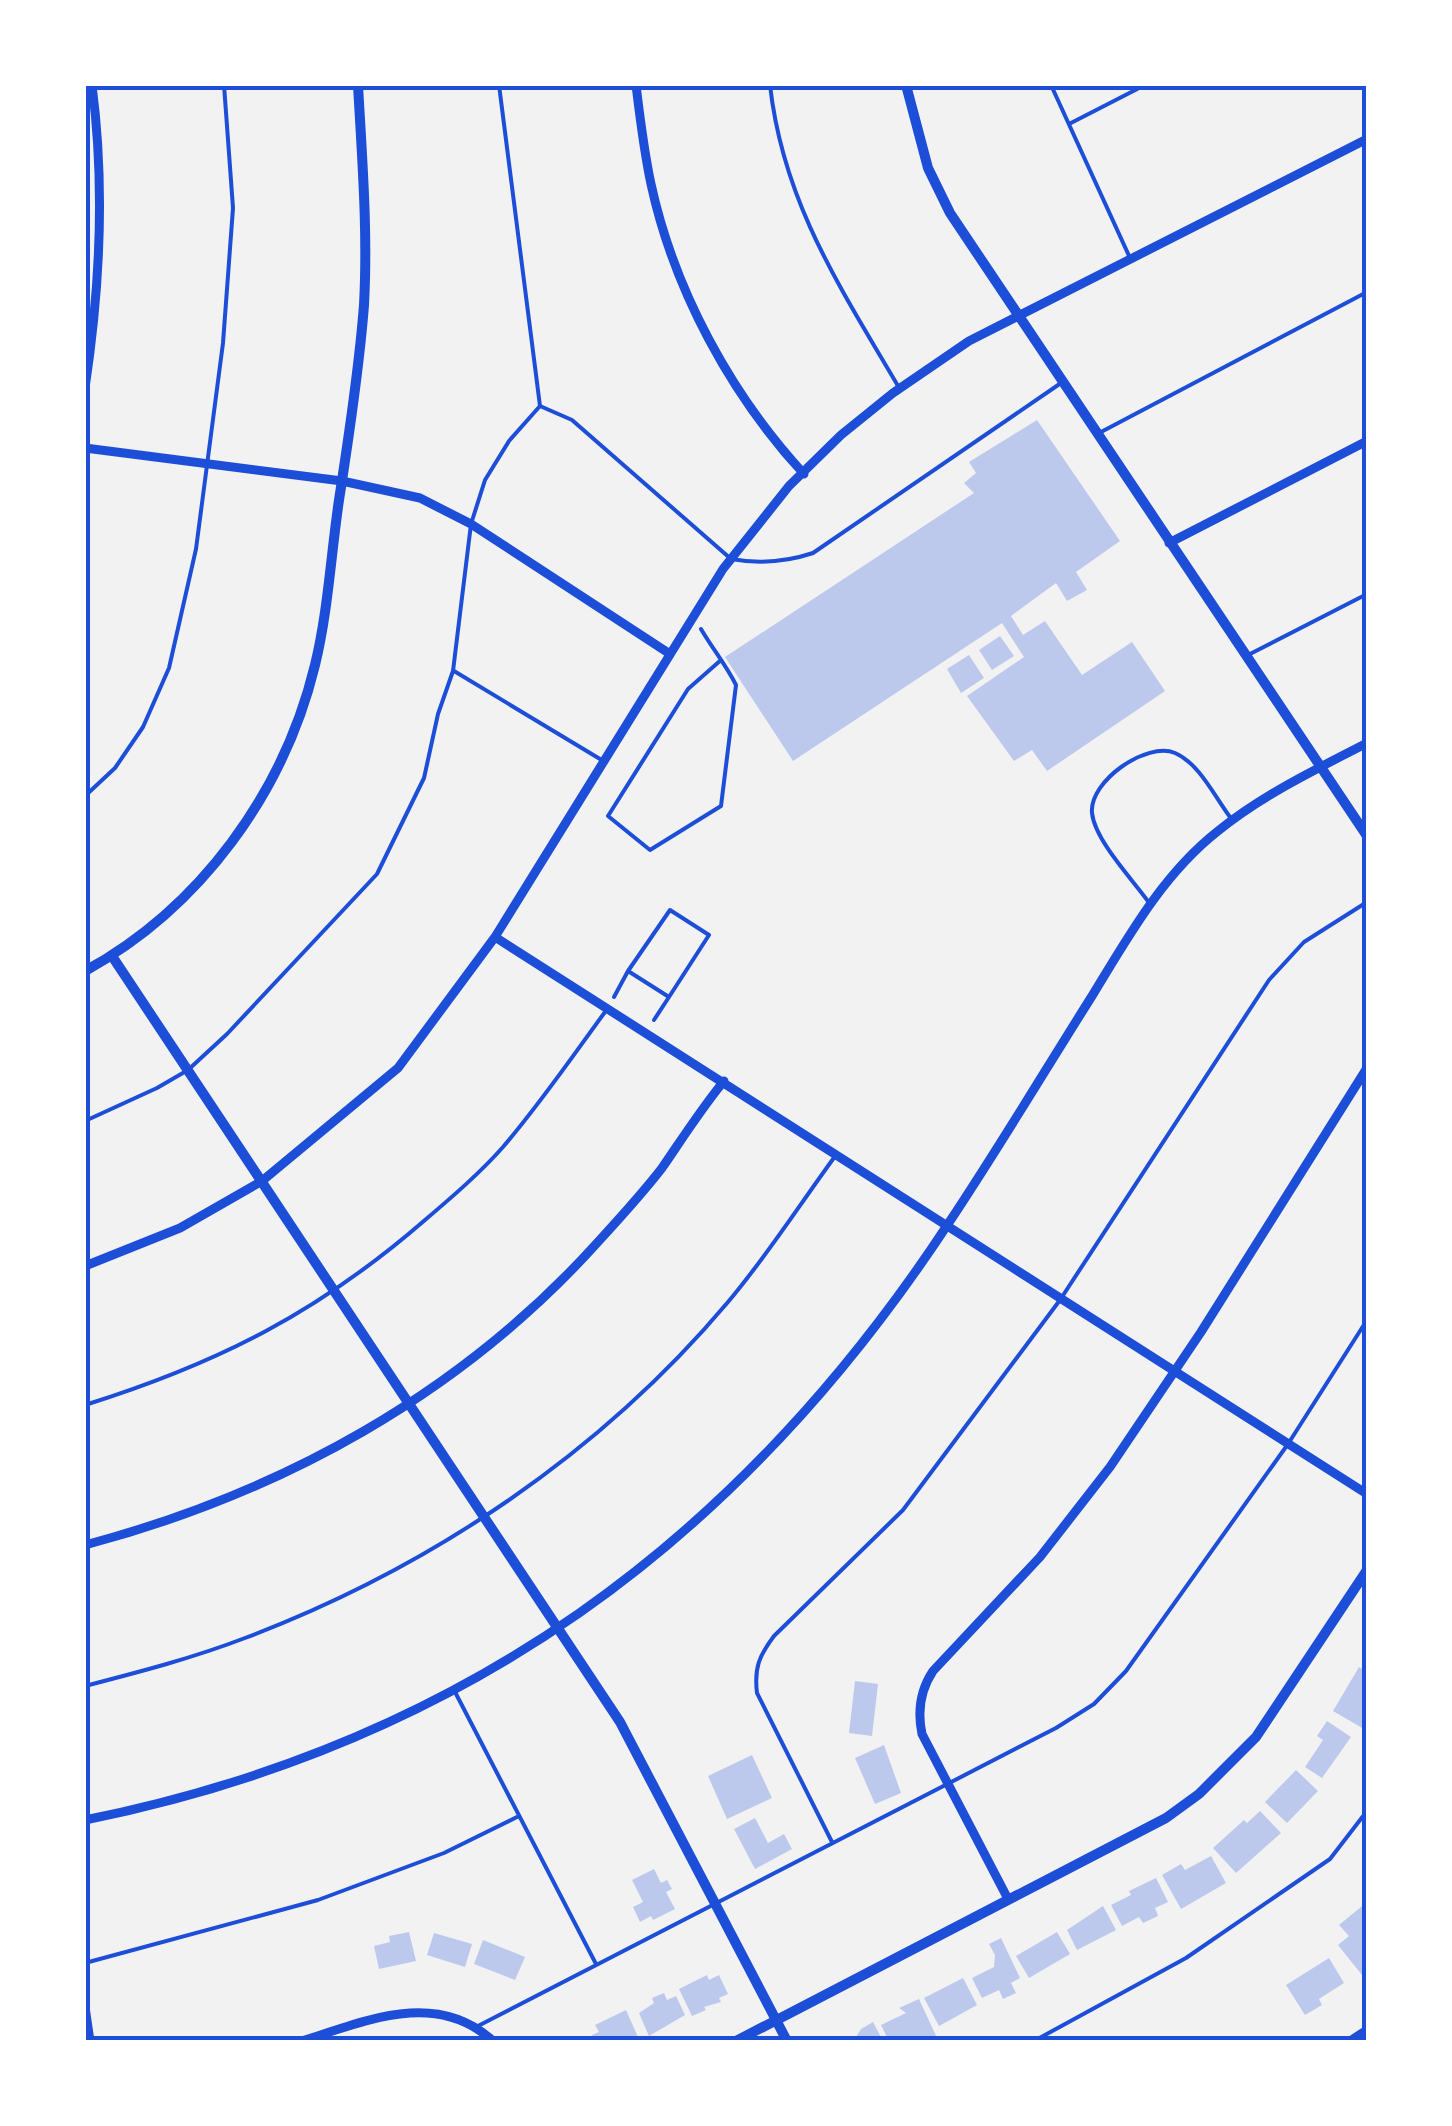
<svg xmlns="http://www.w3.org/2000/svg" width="1452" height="2126" viewBox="0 0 1452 2126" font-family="'Playfair Display',serif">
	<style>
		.building { fill: #bdc9ec }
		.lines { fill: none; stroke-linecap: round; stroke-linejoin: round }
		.path { stroke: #1d4ed8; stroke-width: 4 }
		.service { stroke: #1d4ed8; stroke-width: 4 }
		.minor { stroke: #1d4ed8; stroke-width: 9 }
		.tertiary { stroke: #1d4ed8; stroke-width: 10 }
		.neatline { fill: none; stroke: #1d4ed8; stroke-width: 4 }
	</style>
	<rect width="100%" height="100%" fill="#f2f2f2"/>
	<path class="building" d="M 1037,420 L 1120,541 L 1076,572 L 1087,590 L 1067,601 L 1056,583 L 1011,616 L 1023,635 L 1045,621 L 1082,675 L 1132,642 L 1165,691 L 1047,771 L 1032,750 L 1014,761 L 967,696 L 1024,657 L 1002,623 L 793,761 L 725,657 L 974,493 L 964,483 L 976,473 L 969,462 Z
		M 1000,636 L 1014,656 L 992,670 L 979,650 Z
		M 969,655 L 984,678 L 961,693 L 947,669 Z
		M 1359,1667 L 1367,1672 L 1367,1723 L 1364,1729 L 1333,1711 Z
		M 855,1681 L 878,1684 L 872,1736 L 849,1733 Z
		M 1327,1721 L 1351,1737 L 1322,1778 L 1305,1767 L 1323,1740 L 1317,1736 Z
		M 884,1745 L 901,1793 L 875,1804 L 855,1758 Z
		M 752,1755 L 772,1798 L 727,1819 L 708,1776 Z
		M 1296,1770 L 1318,1791 L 1287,1823 L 1265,1802 Z
		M 1260,1811 L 1281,1833 L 1236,1873 L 1213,1848 L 1244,1820 L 1247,1823 Z
		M 755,1818 L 768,1843 L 784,1834 L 792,1849 L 755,1869 L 734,1829 Z
		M 1211,1856 L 1226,1883 L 1181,1909 L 1162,1875 L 1181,1864 L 1185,1870 Z
		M 654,1869 L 661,1883 L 667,1880 L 672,1889 L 666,1892 L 675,1909 L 653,1920 L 651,1916 L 640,1922 L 633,1907 L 643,1902 L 632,1880 Z
		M 1156,1878 L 1168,1902 L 1155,1908 L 1158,1916 L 1143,1923 L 1139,1917 L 1122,1926 L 1111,1905 L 1131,1895 L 1129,1891 Z
		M 1367,1902 L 1367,1971 L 1362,1975 L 1338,1945 L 1349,1936 L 1339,1925 Z
		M 1103,1906 L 1116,1930 L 1077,1950 L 1067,1930 Z
		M 409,1932 L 416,1961 L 379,1969 L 374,1946 L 390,1942 L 389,1936 Z
		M 1057,1932 L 1070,1954 L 1029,1978 L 1016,1956 Z
		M 434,1933 L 472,1944 L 465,1967 L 427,1955 Z
		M 1001,1938 L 1020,1978 L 1011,1983 L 1016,1993 L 1003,1999 L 999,1990 L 982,1998 L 972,1978 L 994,1967 L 995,1955 L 989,1944 Z
		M 483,1940 L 525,1957 L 515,1980 L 474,1964 Z
		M 1329,1958 L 1344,1983 L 1319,1999 L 1322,2005 L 1305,2015 L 1286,1985 Z
		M 707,1975 L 709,1980 L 719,1975 L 728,1994 L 719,1998 L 721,2002 L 704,2007 L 706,2010 L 692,2016 L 679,1989 Z
		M 963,1978 L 977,2005 L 939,2026 L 924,1998 Z
		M 664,1993 L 667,2000 L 676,1996 L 685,2015 L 649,2036 L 639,2013 L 654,2003 L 652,1998 Z
		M 919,1999 L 937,2038 L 931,2041 L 889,2041 L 881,2025 L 906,2013 L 899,2008 Z
		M 626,2010 L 638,2037 L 629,2041 L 594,2041 L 592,2035 L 599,2032 L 595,2025 Z
		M 873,2022 L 883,2041 L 849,2041 L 856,2037 L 861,2029 Z"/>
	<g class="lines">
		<path class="path" d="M 701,629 C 712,648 726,665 736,685 L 721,806 L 650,850 L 608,816 L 688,689 L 721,660
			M 670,910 L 709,935 L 669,997 L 628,971 Z
			M 614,997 L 628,971
			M 654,1020 L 669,997"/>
		<path class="service" d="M 770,85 C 783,202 840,287 898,386
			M 1051,85 L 1130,258
			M 1069,124 L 1145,85
			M 540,406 L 572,420 L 731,559 C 759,564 786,562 813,553 L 1061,383
			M 1101,432 L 1367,292
			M 1250,654 L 1367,594
			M 454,671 L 600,759
			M 85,796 L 115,768 L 143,727 L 169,668 L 196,549 L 223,343 L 233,208 L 224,85
			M 1150,904 C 1134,881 1095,841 1092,813 C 1089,781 1147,741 1175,753 C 1199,763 1215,797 1230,817
			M 85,1121 L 157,1088 L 188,1070 L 227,1034 L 377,874 L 424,778 L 438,714 L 453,671 L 471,524 L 485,480 L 509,441 L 540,406 L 499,85
			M 85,1405 C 219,1363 319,1312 425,1220 C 452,1197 480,1173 503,1147 C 540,1104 572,1057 605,1012
			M 85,1686 C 139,1672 193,1658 245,1638 C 430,1568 600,1454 728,1302 C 767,1256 800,1204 836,1155
			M 454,1690 L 596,1964
			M 832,1842 L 757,1693 C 754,1668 759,1656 774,1636 L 903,1510 L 1060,1300 L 1269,980 L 1304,942 L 1367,902
			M 85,1963 L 318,1900 L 444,1853 L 519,1816
			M 476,2027 L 1056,1728 L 1094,1704 L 1126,1671 L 1288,1444 L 1367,1320
			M 1034,2041 L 1186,1958 L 1330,1859 L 1367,1811"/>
		<path class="minor" d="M 636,85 C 640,118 644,152 651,184 C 674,290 731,395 804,474
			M 85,388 C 100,289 105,185 92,85
			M 85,448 L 342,481 L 420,498 L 471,524 L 670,654
			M 1169,543 L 1367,441
			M 495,937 L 1367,1494
			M 85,1266 L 180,1228 L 262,1181 L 398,1068 L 495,937 L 723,569 L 789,486 L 841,435 L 893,393 L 969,341 L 1367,139
			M 85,1545 C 281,1493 460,1395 597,1243 C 619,1219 642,1194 662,1168 C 682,1139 701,1109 724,1081
			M 85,1820 C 462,1744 738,1543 948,1224 C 998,1149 1044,1072 1092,996 C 1128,937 1163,874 1218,831 C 1264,794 1315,770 1367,743
			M 1008,1899 L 922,1734 C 917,1710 921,1689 933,1671 L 1040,1557 L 1110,1467 L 1201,1332 L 1367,1068
			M 85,2007 L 90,2041
			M 302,2041 C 365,2021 436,1989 493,2041
			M 1350,2041 L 1367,2030"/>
		<path class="tertiary" d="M 906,85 L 928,168 L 950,213 L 1367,836
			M 112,956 L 620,1722 L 787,2041
			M 85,971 C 200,908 284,793 315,665 C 328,612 331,554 339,500 C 349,436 359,370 364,305 C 368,231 362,158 358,85
			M 736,2041 L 1166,1818 L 1199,1794 L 1256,1737 L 1367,1570"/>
	</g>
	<rect width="1452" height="2126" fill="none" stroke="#ffffff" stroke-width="175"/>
	<rect x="88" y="88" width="1276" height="1950" class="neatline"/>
</svg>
